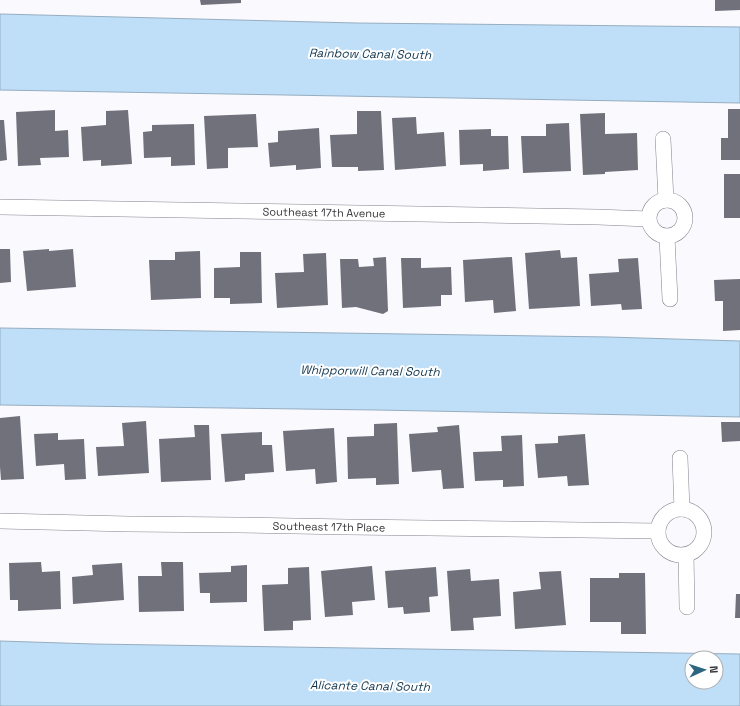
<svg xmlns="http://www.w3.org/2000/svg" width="740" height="706" viewBox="0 0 740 706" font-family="'Space Grotesk',sans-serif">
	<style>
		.water { fill: #bfdff9; stroke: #96adc0; fill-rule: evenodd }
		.building { fill: #71717c }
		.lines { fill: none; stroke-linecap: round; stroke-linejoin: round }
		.street-casing { stroke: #83838e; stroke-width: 16 }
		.street { stroke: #fff; stroke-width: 15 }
		.labels { text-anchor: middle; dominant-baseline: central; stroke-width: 4; stroke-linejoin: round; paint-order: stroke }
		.street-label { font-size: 11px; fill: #37373b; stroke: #fff }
		.water-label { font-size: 12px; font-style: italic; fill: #10354e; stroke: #fff }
	</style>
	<rect width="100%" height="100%" fill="#f9f9fe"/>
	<path class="water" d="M 0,14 L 356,23 L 740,27 L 740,103 L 0,90 Z
		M 0,328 L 608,337 L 740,341 L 740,417 L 376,410 L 0,405 Z
		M 0,641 L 94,644 L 740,654 L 740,706 L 0,706 ZM 692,658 L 716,658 L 716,682 L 692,682 Z"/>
	<path class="building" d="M 200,0 L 241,0 L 241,3 L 201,5 Z
		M 715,0 L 740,0 L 740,10 L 715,11 Z
		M 728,109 L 740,109 L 740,160 L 721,160 L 721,138 L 728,138 Z
		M 55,110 L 55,131 L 68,130 L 69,157 L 40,158 L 41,165 L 18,166 L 16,112 Z
		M 128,110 L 132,164 L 101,166 L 101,160 L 83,161 L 81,127 L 106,125 L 106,111 Z
		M 357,111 L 381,111 L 384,170 L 358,171 L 358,167 L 332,167 L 330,135 L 357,134 Z
		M 605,113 L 605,134 L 637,133 L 638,170 L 605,172 L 605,174 L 583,175 L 580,114 Z
		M 256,114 L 258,147 L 228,148 L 228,168 L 207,169 L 204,116 Z
		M 416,117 L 417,134 L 444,132 L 446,166 L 395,170 L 392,118 Z
		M 0,120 L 4,120 L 7,160 L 0,161 Z
		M 569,123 L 571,171 L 523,173 L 521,136 L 546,136 L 546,124 Z
		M 194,124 L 195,165 L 171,166 L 171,157 L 144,158 L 143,132 L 152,131 L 152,125 Z
		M 319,128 L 321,168 L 296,170 L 296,165 L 270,167 L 268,143 L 278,142 L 278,131 Z
		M 491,129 L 491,136 L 508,136 L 509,169 L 483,171 L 483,164 L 460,165 L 459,130 Z
		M 724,174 L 740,174 L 740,218 L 724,218 Z
		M 0,249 L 10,249 L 11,282 L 0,283 Z
		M 49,249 L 49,251 L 73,249 L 76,287 L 27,291 L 23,251 Z
		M 560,250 L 561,258 L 577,257 L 580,306 L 529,309 L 525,253 Z
		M 200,251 L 201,298 L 151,300 L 149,260 L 175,260 L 175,252 Z
		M 240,252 L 261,252 L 262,303 L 230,304 L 230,298 L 214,298 L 214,268 L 240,267 Z
		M 326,253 L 328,305 L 277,308 L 275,273 L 304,272 L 303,254 Z
		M 386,257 L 388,311 L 383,314 L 356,307 L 342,308 L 340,259 L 358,259 L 359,267 L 374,266 L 373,258 Z
		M 512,257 L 516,311 L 494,313 L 493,300 L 465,302 L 463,260 Z
		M 401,258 L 421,258 L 421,268 L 451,267 L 452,295 L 441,295 L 441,306 L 403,308 Z
		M 638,258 L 642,309 L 622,310 L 621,304 L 591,306 L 589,274 L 619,272 L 618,259 Z
		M 740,279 L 740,330 L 723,331 L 723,301 L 715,301 L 714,280 Z
		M 20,416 L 24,479 L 1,480 L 0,467 L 0,418 Z
		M 146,421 L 149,473 L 98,476 L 96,447 L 124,446 L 122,423 Z
		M 721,422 L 740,422 L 740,441 L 722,442 Z
		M 397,423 L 399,484 L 376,485 L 376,478 L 348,479 L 347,437 L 374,436 L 374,424 Z
		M 194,425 L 209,425 L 211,480 L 161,482 L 159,439 L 195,437 Z
		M 459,425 L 464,488 L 443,489 L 441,470 L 412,472 L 409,434 L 438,432 L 437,427 Z
		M 334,428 L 337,482 L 316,484 L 315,469 L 286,471 L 283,431 Z
		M 262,432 L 262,445 L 272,445 L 274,472 L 245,474 L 245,480 L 225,482 L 221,434 Z
		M 58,433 L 58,440 L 84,439 L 86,479 L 65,480 L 64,464 L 36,466 L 34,434 Z
		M 585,434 L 589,485 L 568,486 L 567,476 L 538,478 L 535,444 L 558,443 L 558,436 Z
		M 522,435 L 524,486 L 503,487 L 503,480 L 475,481 L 473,452 L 502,451 L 501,436 Z
		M 41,562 L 42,572 L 60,571 L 61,609 L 18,611 L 18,600 L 10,600 L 9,563 Z
		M 161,562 L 183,562 L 184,611 L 139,612 L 138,576 L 162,576 Z
		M 122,563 L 124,600 L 73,604 L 72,577 L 93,575 L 92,565 Z
		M 247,565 L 247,602 L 210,603 L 210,593 L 200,593 L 199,573 L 231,572 L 231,566 Z
		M 372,566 L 375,600 L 352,602 L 353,615 L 325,617 L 321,571 Z
		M 309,567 L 311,620 L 293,621 L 293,630 L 264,631 L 262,585 L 288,584 L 288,568 Z
		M 436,567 L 438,596 L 429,597 L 430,612 L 404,614 L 403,607 L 388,608 L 385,571 Z
		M 470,569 L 471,581 L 499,579 L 501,616 L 473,618 L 474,630 L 451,631 L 447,571 Z
		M 561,571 L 566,625 L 515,629 L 513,592 L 541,589 L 539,572 Z
		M 619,573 L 645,573 L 646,634 L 621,634 L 621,622 L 590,622 L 590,578 L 619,578 Z
		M 736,594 L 740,594 L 740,618 L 735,618 Z"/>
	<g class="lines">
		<g class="street-casing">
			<g id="street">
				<path d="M 663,139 L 666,200"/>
				<circle cx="667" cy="218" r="18"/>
				<path id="s1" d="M 0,207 L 598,217 L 648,219"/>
				<path d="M 667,237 L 670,299"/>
				<path d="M 680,458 L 682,509"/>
				<circle cx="681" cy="532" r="23"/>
				<path id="s2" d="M 0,521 L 129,524 L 238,525 L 348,527 L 658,531"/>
				<path d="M 686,555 L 687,607"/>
			</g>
		</g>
		<use href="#street" class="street"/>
	</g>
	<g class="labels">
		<g class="street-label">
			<text stroke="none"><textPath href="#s1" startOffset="324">Southeast 17th Avenue</textPath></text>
			<text stroke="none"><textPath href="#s2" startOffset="329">Southeast 17th Place</textPath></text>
		</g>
		<g class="water-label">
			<text transform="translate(370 54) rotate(1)">Rainbow Canal South</text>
			<text transform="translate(370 371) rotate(1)">Whipporwill Canal South</text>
			<text transform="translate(370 686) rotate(1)">Alicante Canal South</text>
		</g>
	</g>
	<g transform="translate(704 670) rotate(87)"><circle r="19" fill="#ffffff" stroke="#afafb1"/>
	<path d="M0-3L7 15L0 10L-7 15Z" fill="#2e6580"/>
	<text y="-6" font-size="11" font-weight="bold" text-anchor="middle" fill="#37373b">N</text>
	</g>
</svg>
